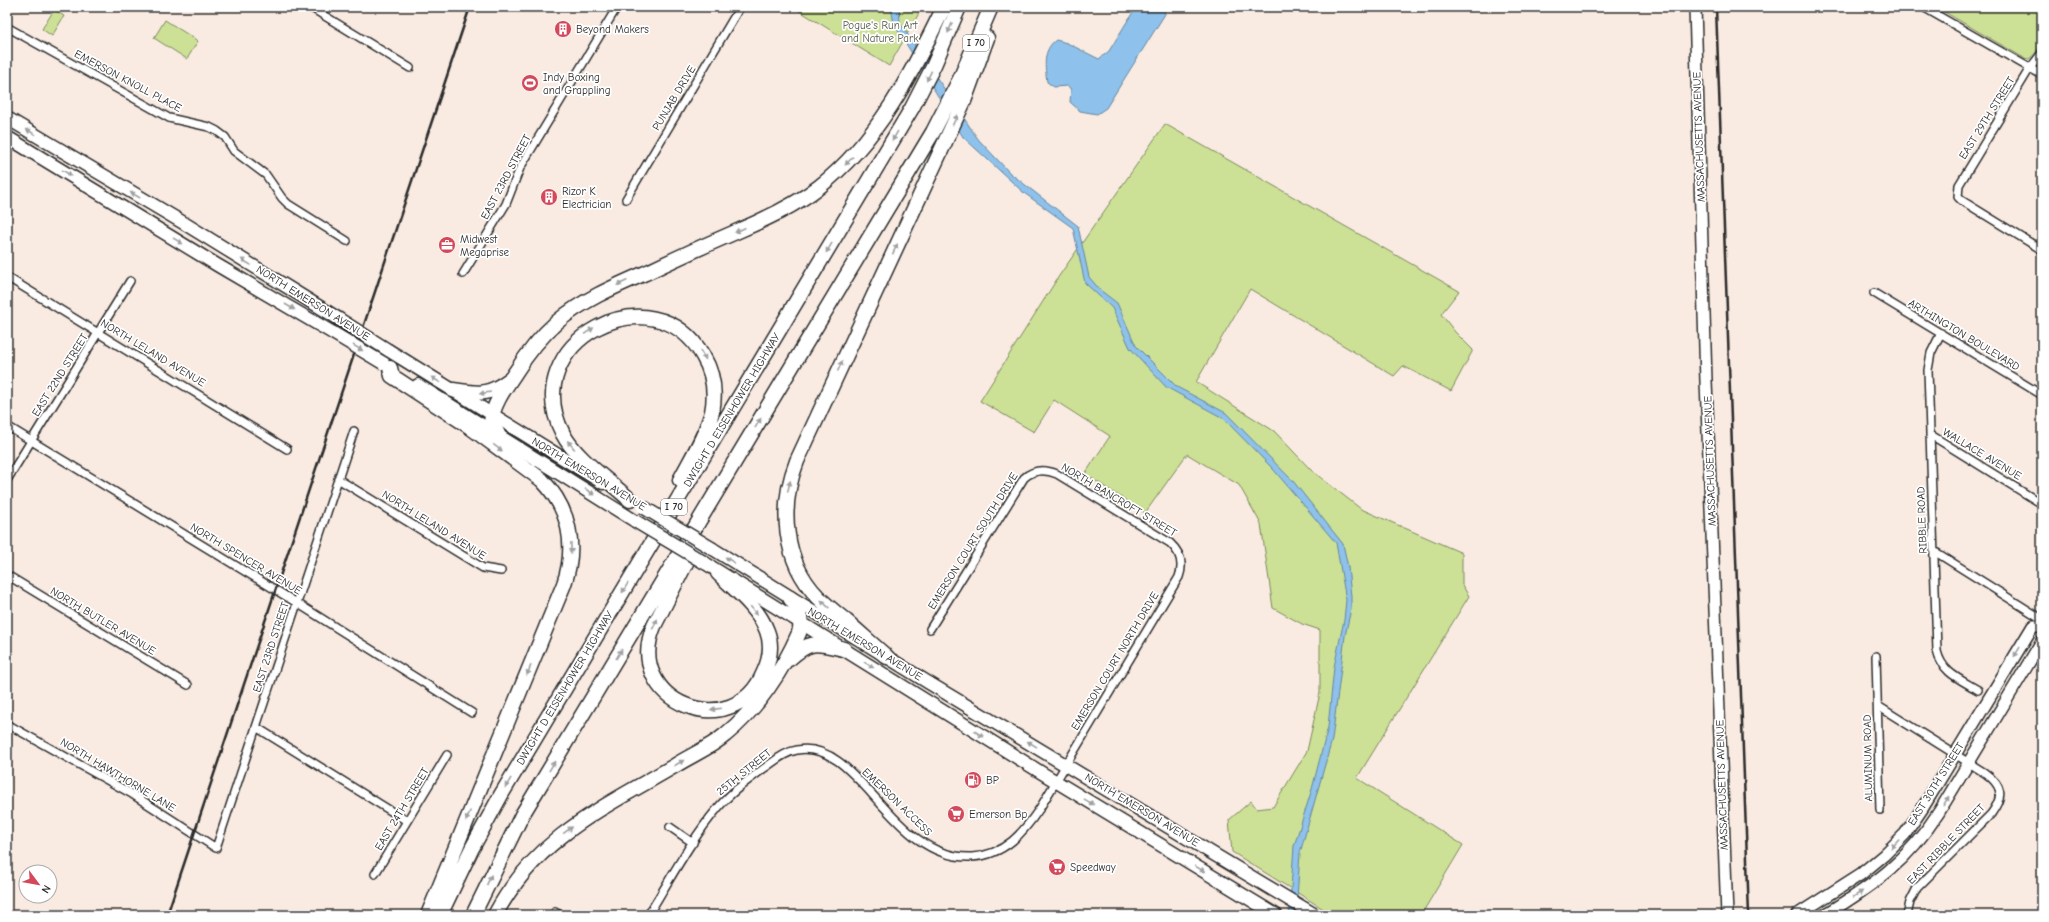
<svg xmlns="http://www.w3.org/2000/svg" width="2049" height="922" viewBox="0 0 2049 922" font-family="'Comic Neue',sans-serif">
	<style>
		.green { fill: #cce195; stroke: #7c8660 }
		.water { fill: #8ec1eb; stroke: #66859e }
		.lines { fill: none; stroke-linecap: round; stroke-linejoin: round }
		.minor-casing { stroke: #2b2b2b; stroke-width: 10 }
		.secondary-casing { stroke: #2b2b2b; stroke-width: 14 }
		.primary-casing { stroke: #2b2b2b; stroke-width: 15 }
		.motorway-casing { stroke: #2b2b2b; stroke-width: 17 }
		.minor { stroke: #fff; stroke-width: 7 }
		.secondary { stroke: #fff; stroke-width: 11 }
		.primary { stroke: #fff; stroke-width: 12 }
		.motorway { stroke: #fff; stroke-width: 14 }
		.rail { stroke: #2b2b2b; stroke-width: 2.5 }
		.primary-bridge-casing { stroke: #2b2b2b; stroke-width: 15; stroke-linecap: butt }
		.primary-bridge { stroke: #fff; stroke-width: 12 }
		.oneway { fill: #a0a0a0 }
		.labels { text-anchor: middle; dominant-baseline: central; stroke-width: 3.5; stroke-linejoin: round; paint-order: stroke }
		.shield { fill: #fff; stroke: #6b6b6b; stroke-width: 1 }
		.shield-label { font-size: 10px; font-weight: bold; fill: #2b2b2b }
		.park-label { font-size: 11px; fill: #535846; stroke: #fff }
		.poi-label { font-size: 11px; fill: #2b2b2b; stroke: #fff; text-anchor: start }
		.street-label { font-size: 11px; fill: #2b2b2b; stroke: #fff }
	</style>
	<rect width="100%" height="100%" fill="#f9ebe1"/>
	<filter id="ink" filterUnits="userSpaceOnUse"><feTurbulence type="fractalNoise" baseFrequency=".025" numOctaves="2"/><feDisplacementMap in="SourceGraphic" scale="8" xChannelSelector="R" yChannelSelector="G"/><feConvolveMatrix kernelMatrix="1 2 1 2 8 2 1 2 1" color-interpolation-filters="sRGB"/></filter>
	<g filter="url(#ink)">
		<path class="green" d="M 793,7 L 919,7 L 918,15 L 889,66 Z
			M 1936,7 L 2042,7 C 2042,25 2046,47 2029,59 L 2024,58 Z
			M 54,10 L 64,16 L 52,36 L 42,29 Z
			M 165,20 L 198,41 L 187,59 L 154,38 Z
			M 1165,124 L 1459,291 L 1441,314 L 1455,332 L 1473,350 L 1451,391 L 1403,366 L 1394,376 L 1250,289 L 1196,382 L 1274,431 L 1311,470 L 1361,509 L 1462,553 L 1462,585 L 1469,596 L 1357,778 L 1463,845 L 1421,915 L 1333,915 L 1232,852 L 1229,820 L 1251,801 L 1257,809 L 1273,807 L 1307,751 L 1320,693 L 1320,630 L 1302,624 L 1273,608 L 1261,524 L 1239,485 L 1187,454 L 1145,513 L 1085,474 L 1110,436 L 1054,400 L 1034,432 L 980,401 L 1059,276 Z"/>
		<path class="water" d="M 891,7 L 899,7 L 900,23 L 978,139 L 1010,173 L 1078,226 L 1089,277 L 1100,290 L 1117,303 L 1136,346 L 1177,387 L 1226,413 L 1293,481 L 1343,544 L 1348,567 L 1351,596 L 1351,609 L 1345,636 L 1332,740 L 1300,853 L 1296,915 L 1289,915 L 1294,846 L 1312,789 L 1328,727 L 1334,667 L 1344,620 L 1346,600 L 1336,543 L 1273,469 L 1223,418 L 1166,387 L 1130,348 L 1112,308 L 1085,283 L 1073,228 L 1024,193 L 963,137 L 894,24 Z
			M 1136,7 L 1164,7 L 1165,14 L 1106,108 L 1097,114 L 1080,111 L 1070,102 L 1071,90 L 1068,86 L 1054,87 L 1047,82 C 1045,67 1042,50 1056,40 L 1067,43 L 1099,59 L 1109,51 Z"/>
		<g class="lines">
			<g class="minor-casing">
				<path id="minor" d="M 310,7 L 410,68
					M 1923,7 L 2042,75
					M 7,27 L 169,118 L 209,127 L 217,131 L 225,137 L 234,151 L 266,175 L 282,198 L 288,204 L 347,241
					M 2042,53 L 2030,68 L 1959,185 L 1958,197 L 1961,200 L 2042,250
					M 626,199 L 740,7
					M 463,274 L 506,204 L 520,168 L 617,7
					M 7,277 L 287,449
					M 1874,293 L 2042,395
					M 1941,333 L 1931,353 L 1928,370 L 1937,651 C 1942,673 1960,679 1978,690
					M 7,426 L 297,603 L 472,713
					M 1931,435 L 2042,504
					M 338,479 L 483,568 L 501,571
					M 7,480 L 130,281
					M 1934,551 L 2042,619
					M 7,575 L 188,685
					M 1876,656 L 1880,810
					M 1878,706 L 1985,773 C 2003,786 2004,796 1991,814 L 1917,888 L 1910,902 L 1907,915
					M 7,724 L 132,794 L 216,848 L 354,431
					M 256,727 L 407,821
					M 670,827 L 693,843
					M 375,874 L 447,755
					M 555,912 L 560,915
					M 648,915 C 670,880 690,841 717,809 C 730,793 747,781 763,769 C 774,762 784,752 797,750 C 860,738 891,861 972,857 C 1005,855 1023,833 1040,808 L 1179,577 C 1184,563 1180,552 1170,543 L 1057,474 C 1045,469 1034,469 1024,478 L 930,629"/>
			</g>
			<g class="secondary-casing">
				<path id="secondary" d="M 1695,7 L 1706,381 L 1727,915
					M 1797,915 L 1861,874 L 1884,855 L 1905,834 L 1922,809 L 2033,626 L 2042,626
					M 1825,915 C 1875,884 1907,862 1939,812 L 2042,641"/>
			</g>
			<g class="primary-casing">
				<path id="primary" d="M 7,118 L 182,222 L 339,319
					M 7,137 L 217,265 L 333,333
					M 388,350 L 603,483
					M 418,385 L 635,521
					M 713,549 L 929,683 L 1315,915
					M 705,563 L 1042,773 L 1276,915"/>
			</g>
			<g class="motorway-casing">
				<path id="motorway" d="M 390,368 L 392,376 L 470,427 L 542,480 C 570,509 577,546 564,584 L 428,915
					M 453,390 C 478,394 488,396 509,380
					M 498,434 L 491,422 C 493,404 505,388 515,373 C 527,354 540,337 557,322 C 584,299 618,285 650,271 C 679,257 708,244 738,231 C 766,219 794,206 819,187 C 878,141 912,73 944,7
					M 630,500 C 610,481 576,459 563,434 C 515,342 654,269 703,356 C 713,373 716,392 712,412 C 706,435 691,459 680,480
					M 696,543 L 654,626 C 622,702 734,746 764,672 C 770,659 772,644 767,631 C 758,607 735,590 718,573
					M 887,657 C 873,645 860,633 846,621 C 836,613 827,606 818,597 C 783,561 779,507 797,461 L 964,101 L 987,38
					M 789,659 C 811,639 817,643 844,649
					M 440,915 L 471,850 L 501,795 L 912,108 L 934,65 L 959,7
					M 473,915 L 522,815 L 933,132 L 960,79 L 991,7
					M 495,915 C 537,836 603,808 676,765 C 692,755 711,747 725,735 C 757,709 783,670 799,633 C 803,619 799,609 790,598"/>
			</g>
			<use href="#minor" class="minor"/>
			<use href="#secondary" class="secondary"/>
			<use href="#primary" class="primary"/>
			<use href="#motorway" class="motorway"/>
			<path class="rail" d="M 1716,7 L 1749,915
				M 167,915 L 470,7"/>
			<g class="primary-bridge-casing">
				<path id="primary-bridge" d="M 339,319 L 388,350
					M 333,333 L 383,363
					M 643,507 L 713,549
					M 635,521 L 705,563"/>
			</g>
			<use href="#primary-bridge" class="primary-bridge"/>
		</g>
		<defs><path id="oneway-solid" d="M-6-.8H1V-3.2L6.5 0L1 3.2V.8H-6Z"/></defs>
		<g class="oneway">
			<use href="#oneway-solid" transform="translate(950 28) rotate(113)"/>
			<use href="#oneway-solid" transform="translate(929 76) rotate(116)"/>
			<use href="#oneway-solid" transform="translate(955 120) rotate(-65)"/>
			<use href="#oneway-solid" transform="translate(31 132) rotate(-149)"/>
			<use href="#oneway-solid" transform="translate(895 136) rotate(120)"/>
			<use href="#oneway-solid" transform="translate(849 161) rotate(134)"/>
			<use href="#oneway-solid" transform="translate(67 173) rotate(32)"/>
			<use href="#oneway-solid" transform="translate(135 195) rotate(-150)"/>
			<use href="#oneway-solid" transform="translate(740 230) rotate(156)"/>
			<use href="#oneway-solid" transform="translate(178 241) rotate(32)"/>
			<use href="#oneway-solid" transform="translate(829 248) rotate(121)"/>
			<use href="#oneway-solid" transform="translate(895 249) rotate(-65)"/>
			<use href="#oneway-solid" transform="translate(246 262) rotate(-148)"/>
			<use href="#oneway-solid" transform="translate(622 283) rotate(155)"/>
			<use href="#oneway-solid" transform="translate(290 307) rotate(30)"/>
			<use href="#oneway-solid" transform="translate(589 331) rotate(-34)"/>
			<use href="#oneway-solid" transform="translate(358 348) rotate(31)"/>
			<use href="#oneway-solid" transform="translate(703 355) rotate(59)"/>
			<use href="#oneway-solid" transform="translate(840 366) rotate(-66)"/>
			<use href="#oneway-solid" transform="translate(436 380) rotate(-148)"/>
			<use href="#oneway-solid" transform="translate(485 393) rotate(171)"/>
			<use href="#oneway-solid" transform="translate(758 423) rotate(-59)"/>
			<use href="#oneway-solid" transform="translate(571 445) rotate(-130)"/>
			<use href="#oneway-solid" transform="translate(498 448) rotate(36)"/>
			<use href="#oneway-solid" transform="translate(789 486) rotate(-77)"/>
			<use href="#oneway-solid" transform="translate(590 492) rotate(33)"/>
			<use href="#oneway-solid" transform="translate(571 548) rotate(89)"/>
			<use href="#oneway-solid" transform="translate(730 560) rotate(-147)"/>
			<use href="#oneway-solid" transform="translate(625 588) rotate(121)"/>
			<use href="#oneway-solid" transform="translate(825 604) rotate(-137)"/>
			<use href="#oneway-solid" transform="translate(754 611) rotate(51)"/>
			<use href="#oneway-solid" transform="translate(655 624) rotate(-64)"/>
			<use href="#oneway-solid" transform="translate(2017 652) rotate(121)"/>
			<use href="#oneway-solid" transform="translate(619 654) rotate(-59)"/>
			<use href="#oneway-solid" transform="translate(869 665) rotate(31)"/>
			<use href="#oneway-solid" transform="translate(529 670) rotate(113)"/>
			<use href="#oneway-solid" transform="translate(716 709) rotate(173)"/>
			<use href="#oneway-solid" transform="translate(979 734) rotate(33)"/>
			<use href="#oneway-solid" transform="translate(1032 744) rotate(-149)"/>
			<use href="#oneway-solid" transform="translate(679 763) rotate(-30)"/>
			<use href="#oneway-solid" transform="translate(552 766) rotate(-59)"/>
			<use href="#oneway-solid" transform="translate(508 783) rotate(121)"/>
			<use href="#oneway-solid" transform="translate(1946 801) rotate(-59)"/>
			<use href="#oneway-solid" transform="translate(1089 802) rotate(31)"/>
			<use href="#oneway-solid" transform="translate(468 816) rotate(113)"/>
			<use href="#oneway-solid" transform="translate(568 830) rotate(-36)"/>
			<use href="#oneway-solid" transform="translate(1895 844) rotate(133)"/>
			<use href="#oneway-solid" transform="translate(1200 869) rotate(31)"/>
			<use href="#oneway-solid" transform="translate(489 880) rotate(-65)"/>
			<use href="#oneway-solid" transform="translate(1858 894) rotate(-33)"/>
		</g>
	</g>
	<defs>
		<g id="building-disc" transform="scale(0.9)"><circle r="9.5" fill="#d1495b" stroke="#fff"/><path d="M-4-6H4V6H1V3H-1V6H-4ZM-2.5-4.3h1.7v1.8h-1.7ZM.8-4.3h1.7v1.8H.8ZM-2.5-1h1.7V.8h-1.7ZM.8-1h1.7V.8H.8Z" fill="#fff"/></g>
		<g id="stadium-disc" transform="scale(0.9)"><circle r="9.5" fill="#d1495b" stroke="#fff"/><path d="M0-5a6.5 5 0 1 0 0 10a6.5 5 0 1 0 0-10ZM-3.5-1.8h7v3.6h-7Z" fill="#fff"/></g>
		<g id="office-disc" transform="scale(0.9)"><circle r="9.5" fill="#d1495b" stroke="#fff"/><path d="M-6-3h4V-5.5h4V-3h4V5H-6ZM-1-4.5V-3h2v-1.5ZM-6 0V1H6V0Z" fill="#fff"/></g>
		<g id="fuel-disc" transform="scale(0.9)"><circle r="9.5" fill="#d1495b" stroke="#fff"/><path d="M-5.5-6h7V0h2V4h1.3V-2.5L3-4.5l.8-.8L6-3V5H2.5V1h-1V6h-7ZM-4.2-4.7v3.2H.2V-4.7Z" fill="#fff"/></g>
		<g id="supermarket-disc" transform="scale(0.9)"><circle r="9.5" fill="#d1495b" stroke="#fff"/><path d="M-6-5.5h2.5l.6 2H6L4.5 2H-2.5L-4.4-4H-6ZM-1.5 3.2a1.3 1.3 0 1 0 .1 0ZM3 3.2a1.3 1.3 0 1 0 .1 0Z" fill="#fff"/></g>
	</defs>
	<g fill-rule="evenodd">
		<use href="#building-disc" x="563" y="29"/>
		<use href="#stadium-disc" x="530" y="83"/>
		<use href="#building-disc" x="549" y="197"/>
		<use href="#office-disc" x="447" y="245"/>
		<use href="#fuel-disc" x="973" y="780"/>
		<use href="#supermarket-disc" x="956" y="814"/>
		<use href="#supermarket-disc" x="1057" y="867"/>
	</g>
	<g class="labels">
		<g class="shield">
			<rect x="963" y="35" width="26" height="16" rx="3"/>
			<rect x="661" y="499" width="26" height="16" rx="3"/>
		</g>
		<g class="shield-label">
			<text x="976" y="43">I 70</text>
			<text x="674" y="507">I 70</text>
		</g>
		<g class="park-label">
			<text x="880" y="25">Pogue's Run Art<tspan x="880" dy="13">and Nature Park</tspan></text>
		</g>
		<g class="poi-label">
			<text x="576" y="29">Beyond Makers</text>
			<text x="543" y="77">Indy Boxing<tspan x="543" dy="13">and Grappling</tspan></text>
			<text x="562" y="191">Rizor K<tspan x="562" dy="13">Electrician</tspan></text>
			<text x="460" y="239">Midwest<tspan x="460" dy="13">Megaprise</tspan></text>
			<text x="986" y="780">BP</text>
			<text x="969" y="814">Emerson Bp</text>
			<text x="1070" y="867">Speedway</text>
		</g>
		<g class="street-label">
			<text transform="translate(128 81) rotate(28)">EMERSON KNOLL PLACE</text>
			<text transform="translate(674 98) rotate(-59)">PUNJAB DRIVE</text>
			<text transform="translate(1987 118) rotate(-58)">EAST 29TH STREET</text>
			<text transform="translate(1699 137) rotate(-92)">MASSACHUSETTS AVENUE</text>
			<text transform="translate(506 177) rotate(-62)">EAST 23RD STREET</text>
			<text transform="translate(313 303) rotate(32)">NORTH EMERSON AVENUE</text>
			<text transform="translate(1964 335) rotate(31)">ARTHINGTON BOULEVARD</text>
			<text transform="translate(153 353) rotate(31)">NORTH LELAND AVENUE</text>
			<text transform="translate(60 375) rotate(-58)">EAST 22ND STREET</text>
			<text transform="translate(732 410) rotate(-59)">DWIGHT D EISENHOWER HIGHWAY</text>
			<text transform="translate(1982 454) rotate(31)">WALLACE AVENUE</text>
			<text transform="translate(1710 461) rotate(-92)">MASSACHUSETTS AVENUE</text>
			<text transform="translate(589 474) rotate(31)">NORTH EMERSON AVENUE</text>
			<text transform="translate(1119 500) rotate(31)">NORTH BANCROFT STREET</text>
			<text transform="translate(1922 520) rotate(-92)">RIBBLE ROAD</text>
			<text transform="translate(434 525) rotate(32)">NORTH LELAND AVENUE</text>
			<text transform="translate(973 541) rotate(-58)">EMERSON COURT SOUTH DRIVE</text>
			<text transform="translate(246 559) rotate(31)">NORTH SPENCER AVENUE</text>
			<text transform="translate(103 621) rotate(31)">NORTH BUTLER AVENUE</text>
			<text transform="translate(865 644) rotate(31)">NORTH EMERSON AVENUE</text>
			<text transform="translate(271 647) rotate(-72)">EAST 23RD STREET</text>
			<text transform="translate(1115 661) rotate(-59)">EMERSON COURT NORTH DRIVE</text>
			<text transform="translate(565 688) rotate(-59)">DWIGHT D EISENHOWER HIGHWAY</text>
			<text transform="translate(1868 758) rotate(-91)">ALUMINUM ROAD</text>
			<text transform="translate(744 772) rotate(-39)">25TH STREET</text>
			<text transform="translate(118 775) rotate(31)">NORTH HAWTHORNE LANE</text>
			<text transform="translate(1936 784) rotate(-58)">EAST 30TH STREET</text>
			<text transform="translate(1722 785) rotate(-92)">MASSACHUSETTS AVENUE</text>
			<text transform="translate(897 802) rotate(44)">EMERSON ACCESS</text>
			<text transform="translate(402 809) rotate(-59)">EAST 24TH STREET</text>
			<text transform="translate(1142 810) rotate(31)">NORTH EMERSON AVENUE</text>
			<text transform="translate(1946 844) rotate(-46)">EAST RIBBLE STREET</text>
		</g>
	</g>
	<rect width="2049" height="922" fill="none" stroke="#fff" stroke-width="24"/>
	<rect x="12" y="12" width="2025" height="898" fill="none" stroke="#2b2b2b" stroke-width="1.5" filter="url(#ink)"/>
	<g transform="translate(38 884) rotate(122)"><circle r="19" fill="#ffffff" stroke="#aaaaaa"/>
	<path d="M0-3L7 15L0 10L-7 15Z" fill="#d1495b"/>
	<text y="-6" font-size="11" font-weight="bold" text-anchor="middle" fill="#2b2b2b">N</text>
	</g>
</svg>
